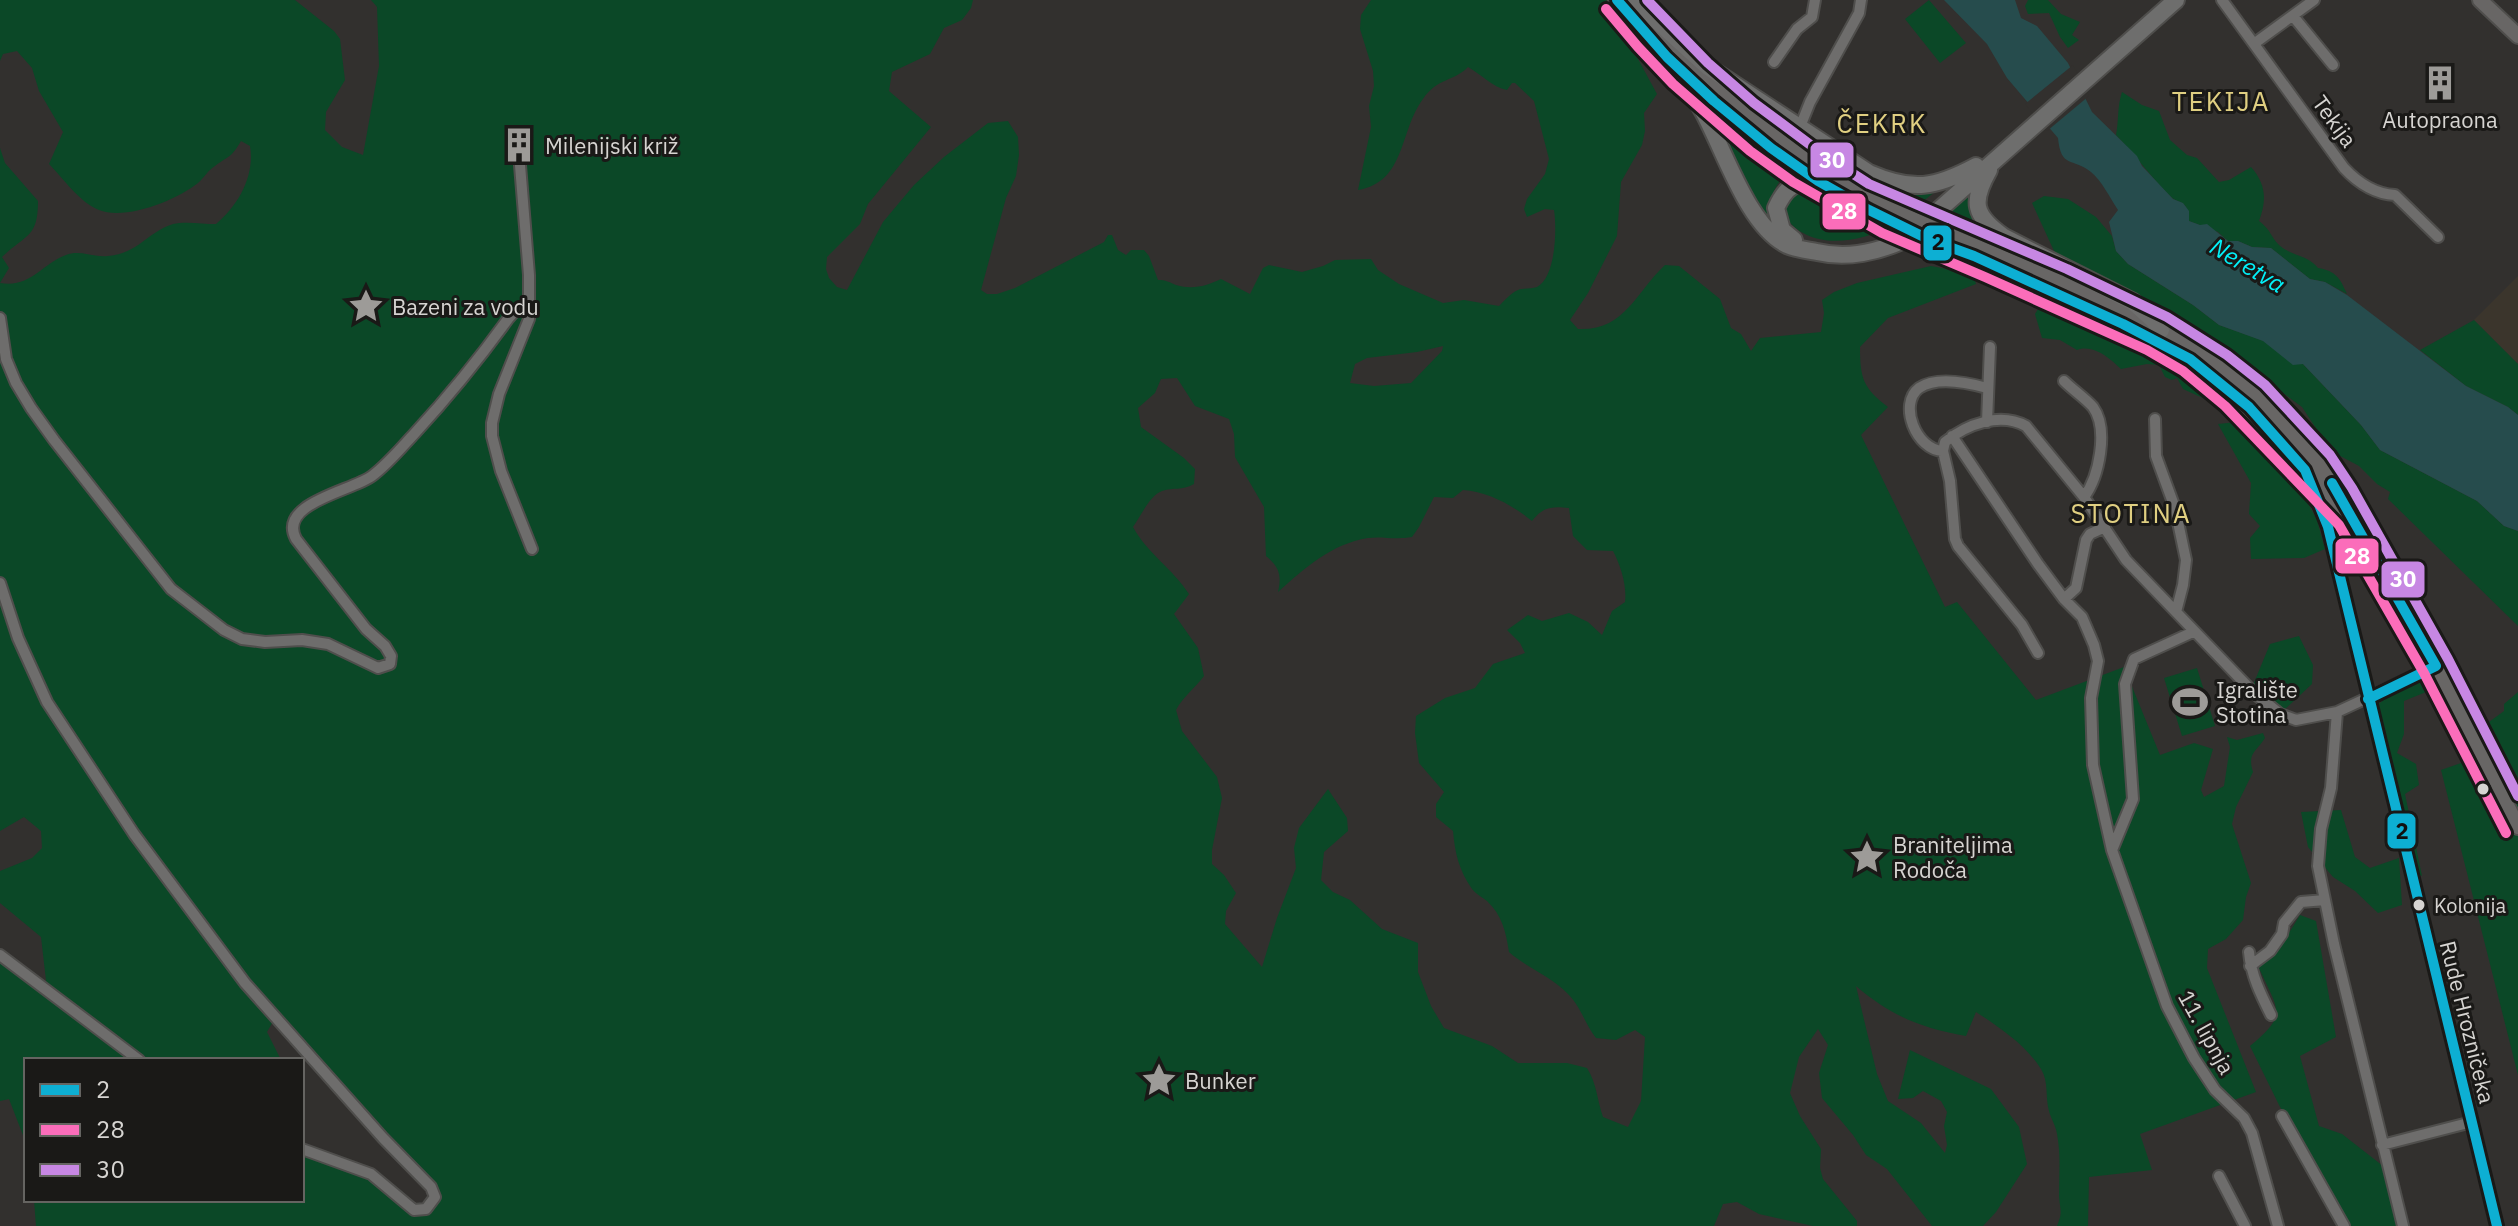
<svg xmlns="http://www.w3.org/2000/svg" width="2518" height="1226" viewBox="0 0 2518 1226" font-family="'IBM Plex Sans',sans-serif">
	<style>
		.built { fill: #3b352c }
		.green { fill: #0b4827; fill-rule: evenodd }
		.water { fill: #264c4d }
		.pier { fill: #32302e }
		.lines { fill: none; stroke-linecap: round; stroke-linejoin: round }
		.street-casing { stroke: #4f4e4c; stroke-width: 14 }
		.secondary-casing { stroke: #4f4e4c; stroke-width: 18 }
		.primary-casing { stroke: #4f4e4c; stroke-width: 20 }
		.street { stroke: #6e6d6c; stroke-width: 10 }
		.secondary { stroke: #686665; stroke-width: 14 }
		.primary { stroke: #6e6e6d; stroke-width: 16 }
		.secondary-bridge-casing { stroke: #4f4e4c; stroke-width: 18; stroke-linecap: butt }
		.secondary-bridge { stroke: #686665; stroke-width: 14 }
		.bus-1-casing { stroke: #1a1917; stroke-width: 16 }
		.bus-2-casing { stroke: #1a1917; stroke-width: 16 }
		.bus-3-casing { stroke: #1a1917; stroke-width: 16 }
		.bus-1 { stroke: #0dafd3; stroke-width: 10 }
		.bus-2 { stroke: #fb6dba; stroke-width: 10 }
		.bus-3 { stroke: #c787e3; stroke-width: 10 }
		.bus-dot { fill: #d6d4d1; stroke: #1a1917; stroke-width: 3 }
		.labels { text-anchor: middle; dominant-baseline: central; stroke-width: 6; stroke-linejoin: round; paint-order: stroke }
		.bus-label { font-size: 20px; fill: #d6d4d1; stroke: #1a1917; text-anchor: start }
		.poi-label { font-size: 22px; fill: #d6d4d1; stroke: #1a1917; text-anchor: start }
		.street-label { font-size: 22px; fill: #d6d4d1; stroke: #1a1917 }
		.water-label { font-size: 24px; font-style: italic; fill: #03f0f8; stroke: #1a1917 }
		.quarter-label { font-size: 26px; letter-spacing: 2px; fill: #e0cf81; stroke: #1a1917 }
		.line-badge { stroke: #1a1917; stroke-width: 3 }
		.badge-label { font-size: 22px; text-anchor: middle; font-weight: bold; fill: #fff }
		.pale-badge-label { font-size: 22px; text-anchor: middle; font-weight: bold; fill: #111 }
	</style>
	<rect width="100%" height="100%" fill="#32302e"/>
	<path class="built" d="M 2518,276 L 2518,364 L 2474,320 Z"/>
	<path class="green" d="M 0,0 L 295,0 L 334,31 L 340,39 L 345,80 L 326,112 L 325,130 L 342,147 L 363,155 L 379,66 L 377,7 L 371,0 L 973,0 L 971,8 L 962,20 L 944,28 L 930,54 L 892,72 L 889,91 L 931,127 L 868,204 L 860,224 L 827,257 L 826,269 L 829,278 L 837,287 L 847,290 L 883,222 L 914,185 L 944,157 L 988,123 L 1008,121 L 1018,137 L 1019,155 L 1016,176 L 1006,198 L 981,290 L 987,294 L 997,294 L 1015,288 L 1104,242 L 1108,235 L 1112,235 L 1118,250 L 1126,255 L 1131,250 L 1144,250 L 1149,256 L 1158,280 C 1166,280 1169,282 1176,285 C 1193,290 1206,286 1221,279 L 1250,294 L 1263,268 L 1269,265 L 1302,272 L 1323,266 L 1335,260 L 1371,259 L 1378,270 L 1399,284 L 1443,303 L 1464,300 L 1499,306 C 1504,301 1511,293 1518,290 C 1524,288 1531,289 1537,287 C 1556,277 1557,228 1554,210 L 1545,209 L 1527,217 L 1524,209 L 1527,199 L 1545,174 L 1549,159 L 1534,101 L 1515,83 L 1512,83 L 1507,90 C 1492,87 1481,74 1468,67 C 1455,81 1437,78 1423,99 C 1399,131 1406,182 1358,190 L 1371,127 L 1369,106 L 1374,86 L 1373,71 L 1360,29 L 1361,15 L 1371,0 L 1606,0 L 1657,94 L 1644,113 L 1645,131 L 1642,145 L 1621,182 L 1617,236 L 1588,293 L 1570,320 L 1578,329 C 1625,331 1635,293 1665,265 L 1679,266 L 1720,299 L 1731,328 L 1741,334 L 1751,351 L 1760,338 L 1821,332 L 1824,313 L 1822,300 L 1834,292 L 1857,283 L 1931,266 L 1963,272 L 1974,277 L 1976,284 L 1888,318 L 1860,347 C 1860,378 1863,388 1888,407 L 1861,435 L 1945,607 L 1957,602 L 2036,700 L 2124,667 L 2160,755 L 2194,743 L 2213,749 L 2201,790 L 2204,797 L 2224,786 L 2230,747 L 2227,737 L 2237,740 L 2263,733 L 2265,738 C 2256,752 2247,753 2253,772 L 2236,807 L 2232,824 L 2251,883 L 2246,897 L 2243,920 L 2226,939 L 2208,949 L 2207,968 L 2256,1092 L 2140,1134 L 2152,1170 L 2089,1177 L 2088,1226 L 2057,1226 C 2063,1212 2060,1210 2059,1196 C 2059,1175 2061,1155 2057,1134 C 2056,1126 2051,1119 2049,1111 C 2045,1097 2049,1082 2041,1069 C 2026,1045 1999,1027 1976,1012 L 1966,1036 C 1921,1028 1891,1016 1856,986 L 1877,1074 L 1888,1101 L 1921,1123 L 1945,1153 L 1947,1145 L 1944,1126 L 1947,1112 L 1941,1101 L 1923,1091 L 1913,1098 L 1898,1099 L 1910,1050 L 1991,1089 L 2019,1127 L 2027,1164 L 1996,1212 L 1983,1226 L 1932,1226 L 1887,1169 L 1866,1155 L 1853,1135 L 1822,1098 L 1819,1073 L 1828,1045 L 1818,1029 L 1799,1057 L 1790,1093 L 1800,1116 L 1821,1149 L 1820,1168 L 1823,1179 L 1857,1221 L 1857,1226 L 1813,1226 L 1759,1214 L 1737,1202 L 1723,1204 L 1714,1226 L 36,1226 L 34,1200 L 302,1200 L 302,1149 L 357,1168 L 422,1211 L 435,1197 L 275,1018 L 267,1032 L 281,1060 L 26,1060 L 26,1143 L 9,1099 L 0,1101 L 0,955 L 47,989 L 41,937 L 0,903 L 0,871 L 32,858 L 42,848 L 41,831 L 24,817 L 0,831 L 0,148 L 5,163 L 38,201 C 38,238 26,234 2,257 L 9,268 L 0,283 C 31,288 40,265 66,255 C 80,249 94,258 108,256 C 139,253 146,233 173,224 C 185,221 203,224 216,224 C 239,205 255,175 250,146 L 241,141 C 231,158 230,155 215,166 C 208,170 204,178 198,183 C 177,200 125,221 99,210 C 79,202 63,178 49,164 L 63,132 L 39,91 L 32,68 L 17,51 L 3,54 L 0,61 ZM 1443,346 L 1442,351 L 1411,383 L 1374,386 L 1350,383 L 1355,364 L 1367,358 L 1417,352 ZM 1177,378 L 1195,406 L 1229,419 L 1234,434 L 1235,457 L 1264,507 L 1266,556 C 1279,567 1282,575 1278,592 C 1305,568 1331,544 1368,538 C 1382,536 1395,540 1412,537 L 1419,527 L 1434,497 L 1453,498 L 1463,490 C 1489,492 1512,505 1532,521 C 1543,507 1551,506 1569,508 L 1573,536 L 1587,550 L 1613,551 C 1621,566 1627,586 1625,602 L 1612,611 L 1602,635 L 1588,622 L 1569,613 L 1542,621 L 1528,615 L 1507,630 L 1520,643 L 1525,653 L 1493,664 L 1475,688 L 1445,698 L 1416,716 L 1415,733 L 1419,763 L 1444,792 L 1436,804 L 1436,817 L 1453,831 C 1455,854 1459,870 1472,889 C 1476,894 1482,897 1487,901 C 1502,915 1506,932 1509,952 C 1527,968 1551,976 1568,994 C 1581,1007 1585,1024 1596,1038 L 1616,1040 L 1635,1030 L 1645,1037 L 1641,1101 L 1628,1127 L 1603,1117 C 1597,1100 1597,1084 1587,1068 L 1567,1063 L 1518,1063 L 1492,1046 L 1444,1028 L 1431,1006 L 1418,972 L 1418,943 L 1382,929 L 1350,900 L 1333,892 L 1321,880 L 1324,852 L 1348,831 L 1347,818 L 1328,789 L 1299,828 L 1294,848 L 1296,868 L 1277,918 L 1262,967 L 1225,924 L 1226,911 L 1236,893 L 1224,875 L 1212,864 L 1212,850 L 1222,798 L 1217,777 L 1182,731 L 1176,710 C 1183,697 1194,689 1204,676 L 1198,648 L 1174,614 L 1189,594 C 1173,569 1147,553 1133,527 C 1141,516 1150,495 1162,491 C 1174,487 1181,491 1194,484 L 1195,469 L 1184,458 L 1141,427 L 1138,408 L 1155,393 L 1161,379 Z
		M 1929,0 L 1966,43 L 1940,63 L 1905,19 Z
		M 2028,0 L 2048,0 L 2061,14 L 2080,22 L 2072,35 L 2079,40 L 2068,48 L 2060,37 L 2049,13 L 2028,14 L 2025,6 Z
		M 1707,72 L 1868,175 L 1942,186 C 1930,195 1920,208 1905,203 L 1807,149 L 1759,115 Z
		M 2122,92 L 2142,105 L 2159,111 L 2170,140 L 2187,155 L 2197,158 L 2219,182 L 2229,180 L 2251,167 C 2266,184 2267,200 2259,221 C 2272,231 2270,236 2279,245 C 2291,256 2308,255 2318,268 C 2336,271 2340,278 2347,294 L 2325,282 L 2310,279 L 2271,248 L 2252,247 L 2238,241 L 2228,241 L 2218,232 L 2189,221 C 2189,216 2189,213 2187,209 C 2184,201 2177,202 2172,198 C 2151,178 2136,155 2116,135 C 2119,120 2117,107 2122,92 Z
		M 1701,96 L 1798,171 C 1773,178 1768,199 1773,222 L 1756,201 Z
		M 1818,184 L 1891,227 C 1856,243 1808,252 1783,214 L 1789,191 Z
		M 1967,191 L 1970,211 L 1985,238 L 1939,216 Z
		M 2044,196 L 2068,199 L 2096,217 L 2112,236 L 2116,251 L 2128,264 L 2193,305 L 2219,325 L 2264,341 L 2303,364 L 2361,425 L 2380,450 L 2477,501 L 2504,526 L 2518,531 L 2518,626 L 2388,499 L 2390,492 L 2377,484 L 2359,466 L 2331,451 L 2302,407 L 2210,339 L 2151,305 L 2060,264 L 2032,203 Z
		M 2043,301 L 2054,303 L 2147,344 L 2225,398 L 2229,405 L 2218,405 L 2183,389 L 2177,378 L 2172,380 L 2165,377 L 2159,365 L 2147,364 L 2121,369 C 2109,358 2094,344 2077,350 L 2060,340 L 2042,338 L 2035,314 Z
		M 2474,320 L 2518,364 L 2518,415 L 2508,407 L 2466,386 L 2420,350 Z
		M 2246,421 L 2288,465 L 2317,520 L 2325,549 L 2304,558 L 2251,559 L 2250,538 L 2260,526 L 2249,514 L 2251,483 L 2218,424 Z
		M 2299,636 L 2313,665 L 2312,684 L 2284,710 L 2253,685 L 2270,644 Z
		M 2197,668 L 2215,726 L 2182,736 L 2164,678 Z
		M 2425,679 L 2431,690 L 2404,701 L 2404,734 L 2397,753 L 2416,764 L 2419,785 L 2405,794 L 2422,876 L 2416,873 L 2374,708 C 2390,695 2403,681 2425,679 Z
		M 2518,692 L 2518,1075 L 2441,770 L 2481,756 L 2471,735 L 2504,711 L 2504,704 Z
		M 2341,810 L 2355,857 L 2370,868 L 2399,858 L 2402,905 L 2378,913 L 2355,891 L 2333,877 L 2308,847 L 2301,812 Z
		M 2300,915 L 2316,921 L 2336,1037 L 2300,1056 L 2319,1126 L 2342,1134 L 2383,1166 L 2397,1226 L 2348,1226 L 2279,1105 L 2250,1046 C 2289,1014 2278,1011 2259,968 L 2287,936 Z"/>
	<path class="water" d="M 1944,0 L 2015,0 L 2021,18 L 2037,26 L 2068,63 L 2092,112 L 2137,156 L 2142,166 L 2173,199 L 2183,203 L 2189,211 L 2189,221 L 2200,225 L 2207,224 L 2228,241 L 2238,241 L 2252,247 L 2271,248 L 2310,279 L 2325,282 L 2347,295 L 2466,386 L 2508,407 L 2518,415 L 2518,531 L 2504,526 L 2477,501 L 2380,450 L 2361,425 L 2303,364 L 2293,365 L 2263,341 L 2219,325 L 2193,305 L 2128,264 L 2116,251 L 2109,222 L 2118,210 C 2110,198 2102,181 2091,172 C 2072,157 2061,169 2058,138 L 2007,78 L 1987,44 Z"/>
	<path class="pier" d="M 2073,65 L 2089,96 L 2047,131 L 2025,104 Z"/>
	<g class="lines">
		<g class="street-casing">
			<path id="street" d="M 2222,0 L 2344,168 C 2358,183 2375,194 2395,195 L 2438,237
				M 2293,16 L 2333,65
				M 2255,43 L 2314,0
				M 1774,62 L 1797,29 L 1812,17 L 1815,0
				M 1800,127 L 1810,102 L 1859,13 L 1861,0
				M 519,153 L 529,275 L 529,319 L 499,394 L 492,423 L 492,436 L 501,471 L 532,549
				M 0,318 L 6,359 L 16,383 L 31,408 L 54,440 L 171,589 L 224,630 L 242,639 L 265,642 L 302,640 L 328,644 L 378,668 L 390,664 L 391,656 L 385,646 L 366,629 L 296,539 C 277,503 352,491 372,476 C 388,464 401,448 415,433 C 449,396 479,359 508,319 L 515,311 L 530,305
				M 2064,381 C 2073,390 2085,398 2093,407 C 2109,429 2099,477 2084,497
				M 2155,419 L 2156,456 L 2175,508 L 2186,560 L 2183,585 L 2176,612
				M 1987,422 L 1990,347
				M 1952,436 L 2038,564 L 2064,599 L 2082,617 L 2094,645 L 2098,661 L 2091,698 L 2093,765 L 2112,850 L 2167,1006 L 2194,1058 L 2215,1090 L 2244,1118 L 2252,1133 L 2278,1226
				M 1943,451 C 1916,450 1898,404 1919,388 C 1937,376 1969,383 1987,388
				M 2309,479 L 2328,527 L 2497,1226
				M 0,583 L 18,638 L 47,702 L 134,834 L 245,983 L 383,1138 L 431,1187 L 435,1197 L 426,1209 L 414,1210 L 371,1174 L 302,1149
				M 2064,599 L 2076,588 L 2086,540 L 2090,534 L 2105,527
				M 2038,653 L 2022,625 L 1958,546 L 1955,539 L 1950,481 L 1943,451 L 1945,442 C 1967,424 2000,412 2026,426 L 2084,497 L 2126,560 L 2254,693 L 2280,714 L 2296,720 L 2337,712 L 2436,666
				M 2337,712 L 2331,788 L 2321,829 L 2318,866 L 2334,944 L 2403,1226
				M 2112,850 L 2133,799 L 2125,684 L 2134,659 L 2193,632
				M 2249,952 C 2251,975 2261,995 2271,1015
				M 0,955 L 139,1060
				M 2250,966 L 2270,951 L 2282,934 L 2284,923 L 2301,902 L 2325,900
				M 2282,1116 L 2344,1226
				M 2382,1145 L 2472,1122
				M 2219,1176 L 2245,1226"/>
		</g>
		<g class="secondary-casing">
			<path id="secondary" d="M 2480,0 L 2518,36
				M 1640,13 L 1698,73 L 1745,114 L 1816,167 L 1863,196 L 1892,209
				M 1693,82 C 1752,136 1815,185 1887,218
				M 1937,230 L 2061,282 L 2161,330 L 2198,352 L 2256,396 L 2279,419 L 2319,464 L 2345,505
				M 1930,240 L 1974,256 L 2123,324 L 2190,359 L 2249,407 L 2333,500 L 2350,516 L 2436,666 L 2518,827"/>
		</g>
		<g class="primary-casing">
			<path id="primary" d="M 1617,0 C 1644,36 1676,66 1700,106 C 1723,145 1746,225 1787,245 C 1796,249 1807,250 1817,252 C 1847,259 1879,252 1906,239 L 2176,0
				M 1634,0 L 1708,67 L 1869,173 C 1913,192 1935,188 1976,166
				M 1989,170 C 1971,202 1973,215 2004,237 L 2133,302 L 2152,319 L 2161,330
				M 1794,240 L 1782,230 L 1776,208 C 1785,188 1795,180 1818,181"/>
		</g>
		<use href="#street" class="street"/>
		<use href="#secondary" class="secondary"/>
		<use href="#primary" class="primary"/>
		<g class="secondary-bridge-casing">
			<path id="secondary-bridge" d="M 1892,209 L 1937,230
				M 1887,218 L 1930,240"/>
		</g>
		<use href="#secondary-bridge" class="secondary-bridge"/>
		<g class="bus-1-casing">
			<path id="bus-1" d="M 1617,0 L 1667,57 L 1714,101 L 1771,148 L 1818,181 L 1869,210 L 1930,240 L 1974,256 L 2123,324 L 2190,359 L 2249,407 L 2305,470 L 2328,527 L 2497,1226
				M 2332,483 L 2436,666 L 2368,699"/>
		</g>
		<g class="bus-2-casing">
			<path id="bus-2" d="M 1606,9 L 1638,47 L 1673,84 L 1750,151 L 1793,182 L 1882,233 L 1985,277 L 2147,350 L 2183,371 L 2225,406 L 2339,525 L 2424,673 L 2506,833"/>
		</g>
		<g class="bus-3-casing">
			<path id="bus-3" d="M 1647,0 L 1708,63 L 1754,103 L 1824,155 L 1869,184 L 2067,269 L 2167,317 L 2227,355 L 2265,385 L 2330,455 L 2352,488 L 2448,659 L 2518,796"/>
		</g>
		<use href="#bus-1" class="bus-1"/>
		<use href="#bus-2" class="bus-2"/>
		<use href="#bus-3" class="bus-3"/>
	</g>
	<defs>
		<g id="building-bare" transform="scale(2.76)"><path d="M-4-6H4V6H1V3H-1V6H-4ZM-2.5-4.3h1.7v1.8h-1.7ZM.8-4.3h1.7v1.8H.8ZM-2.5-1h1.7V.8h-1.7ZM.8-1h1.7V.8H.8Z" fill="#9d9b98" stroke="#1a1917" stroke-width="2.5" paint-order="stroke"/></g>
		<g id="sight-bare" transform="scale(2.76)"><path d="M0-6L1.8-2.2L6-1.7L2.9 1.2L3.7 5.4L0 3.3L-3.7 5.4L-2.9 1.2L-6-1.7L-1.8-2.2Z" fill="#9d9b98" stroke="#1a1917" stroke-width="2.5" paint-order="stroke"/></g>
		<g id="stadium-bare" transform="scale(2.76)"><path d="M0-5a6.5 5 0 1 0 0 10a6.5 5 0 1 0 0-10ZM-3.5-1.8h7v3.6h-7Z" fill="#9d9b98" stroke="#1a1917" stroke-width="2.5" paint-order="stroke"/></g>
	</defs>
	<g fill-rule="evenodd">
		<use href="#building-bare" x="2440" y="83"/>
		<use href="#building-bare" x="519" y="145"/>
		<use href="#sight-bare" x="366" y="306"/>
		<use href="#stadium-bare" x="2190" y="702"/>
		<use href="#sight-bare" x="1867" y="857"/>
		<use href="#sight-bare" x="1159" y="1080"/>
	</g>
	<g class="bus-dot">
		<circle cx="2483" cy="789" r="7"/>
		<circle cx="2419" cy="905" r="7"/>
	</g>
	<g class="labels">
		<g class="bus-label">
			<text x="2434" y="905">Kolonija</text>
		</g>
		<g class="poi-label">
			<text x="2440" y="119" text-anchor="middle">Autopraona</text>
			<text x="545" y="145">Milenijski križ</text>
			<text x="392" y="306">Bazeni za vodu</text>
			<text x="2216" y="689">Igralište<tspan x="2216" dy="25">Stotina</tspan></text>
			<text x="1893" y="844">Braniteljima<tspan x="1893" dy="25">Rodoča</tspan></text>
			<text x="1185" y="1080">Bunker</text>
		</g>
		<g class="street-label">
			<text transform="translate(2335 121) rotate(54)">Tekija</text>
			<text transform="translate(2468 1022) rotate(76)">Rude Hrozničeka</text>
			<text transform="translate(2207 1032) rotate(61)">11. lipnja</text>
		</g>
		<g class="water-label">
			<text transform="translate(2248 265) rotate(31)">Neretva</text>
		</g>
		<g class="quarter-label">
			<text x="2221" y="101">TEKIJA</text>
			<text x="1882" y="123">ČEKRK</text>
			<text x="2131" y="513">STOTINA</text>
		</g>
	</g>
	<g class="line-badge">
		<rect x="1809" y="141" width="46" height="38" rx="8" fill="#c787e3"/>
		<rect x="1821" y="192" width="46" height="39" rx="8" fill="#fb6dba"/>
		<rect x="1922" y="224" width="31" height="38" rx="8" fill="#0dafd3"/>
		<rect x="2334" y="537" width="46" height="38" rx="8" fill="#fb6dba"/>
		<rect x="2380" y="560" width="46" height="39" rx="8" fill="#c787e3"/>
		<rect x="2386" y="812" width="31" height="38" rx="8" fill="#0dafd3"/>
	</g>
	<g class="badge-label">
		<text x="1832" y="168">30</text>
		<text x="1844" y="219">28</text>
		<text x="2357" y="564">28</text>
		<text x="2403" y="587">30</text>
	</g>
	<g class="pale-badge-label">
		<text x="1938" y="250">2</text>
		<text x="2402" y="839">2</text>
	</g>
	<rect x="24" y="1058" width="280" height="144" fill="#1a1917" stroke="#656461" stroke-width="2"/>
	<rect x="40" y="1084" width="40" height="12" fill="#0dafd3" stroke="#656461" stroke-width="2"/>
	<text x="96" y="1098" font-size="24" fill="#d6d4d1">2</text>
	<rect x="40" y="1124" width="40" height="12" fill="#fb6dba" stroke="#656461" stroke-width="2"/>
	<text x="96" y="1138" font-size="24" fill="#d6d4d1">28</text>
	<rect x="40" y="1164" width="40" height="12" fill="#c787e3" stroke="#656461" stroke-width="2"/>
	<text x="96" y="1178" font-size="24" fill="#d6d4d1">30</text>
</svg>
